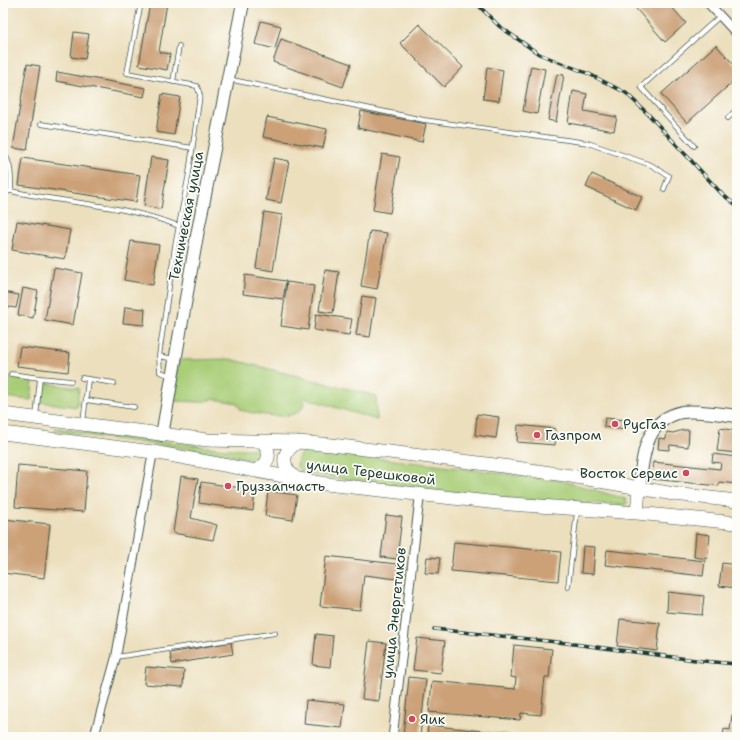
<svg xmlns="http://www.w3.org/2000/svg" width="740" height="740" viewBox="0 0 740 740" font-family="'Shantell Sans',sans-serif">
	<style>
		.green { fill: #a9cd77; stroke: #648556 }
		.building { fill: #cca178 }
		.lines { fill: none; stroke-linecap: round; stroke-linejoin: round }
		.lane-casing { stroke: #3e5549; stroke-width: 5.5 }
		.street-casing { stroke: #3e5549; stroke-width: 10 }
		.secondary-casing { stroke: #3e5549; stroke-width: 14 }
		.primary-casing { stroke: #3e5549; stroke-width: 14 }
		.lane { stroke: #fff; stroke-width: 4 }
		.street { stroke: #fff; stroke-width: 8 }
		.secondary { stroke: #fff; stroke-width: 12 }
		.primary { stroke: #fff; stroke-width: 13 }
		.rail-casing { stroke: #1f3d34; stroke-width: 3.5 }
		.rail { stroke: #fdfcf7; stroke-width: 2; stroke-dasharray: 6; stroke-linecap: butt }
		.poi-dot { fill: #d1495b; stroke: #fdfcf7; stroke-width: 1.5 }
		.labels { text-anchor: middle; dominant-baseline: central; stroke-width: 3.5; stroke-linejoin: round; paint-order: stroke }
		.street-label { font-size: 14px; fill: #1f3d34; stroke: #fdfcf7 }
		.poi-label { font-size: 14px; fill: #1f3d34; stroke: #fdfcf7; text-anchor: start }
	</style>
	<rect width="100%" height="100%" fill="#fdfcf7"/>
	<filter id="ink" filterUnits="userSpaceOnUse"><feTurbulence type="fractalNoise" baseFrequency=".025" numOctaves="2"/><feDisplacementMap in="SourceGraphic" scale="8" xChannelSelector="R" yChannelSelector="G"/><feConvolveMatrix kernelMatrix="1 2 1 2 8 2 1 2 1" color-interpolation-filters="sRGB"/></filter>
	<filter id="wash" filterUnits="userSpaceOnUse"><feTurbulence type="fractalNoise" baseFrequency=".012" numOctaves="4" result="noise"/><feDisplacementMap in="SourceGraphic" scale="16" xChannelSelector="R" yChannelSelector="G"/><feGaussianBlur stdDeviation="0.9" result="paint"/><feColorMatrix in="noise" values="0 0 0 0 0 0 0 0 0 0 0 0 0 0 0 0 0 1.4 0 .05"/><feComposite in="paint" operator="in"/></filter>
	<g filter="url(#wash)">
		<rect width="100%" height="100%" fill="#ecdfbd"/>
		<path class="green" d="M 230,359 L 376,396 L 377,420 L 305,398 C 304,401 304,405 302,408 C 293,422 255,414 241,410 L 237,403 L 213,399 L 201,402 L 172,401 L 179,360 Z
			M 3,377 L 33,381 L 31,400 L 3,397 Z
			M 44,383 L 79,388 L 77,407 L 41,402 Z
			M 55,428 L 226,449 L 256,449 L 260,450 L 261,456 L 258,460 L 251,460 L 225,454 L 57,431 L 55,430 Z
			M 307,449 L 563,481 L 626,499 L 627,503 L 625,505 L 499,498 L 307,474 L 301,471 L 297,467 C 297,457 299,454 307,449 Z"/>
		<g id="blocks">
			<path class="building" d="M 150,3 L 167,3 L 159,52 L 170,54 L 167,70 L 139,65 Z
				M 317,3 L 326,3 L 323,7 Z
				M 631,3 L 668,3 L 686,23 L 665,42 Z
				M 261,21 L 281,26 L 275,49 L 255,44 Z
				M 419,24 L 463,67 L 444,87 L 400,43 Z
				M 74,32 L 89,34 L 85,59 L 71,57 Z
				M 281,39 L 351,64 L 343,87 L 273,62 Z
				M 716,45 L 737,68 L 737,78 L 687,123 L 661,94 Z
				M 27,64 L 40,66 L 27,150 L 13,148 Z
				M 531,66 L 545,69 L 537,114 L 523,111 Z
				M 487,67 L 503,70 L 499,101 L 483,99 Z
				M 57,72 L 146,88 L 144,97 L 56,81 Z
				M 557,74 L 564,75 L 556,122 L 548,120 Z
				M 573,91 L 587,94 L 584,111 L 617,117 L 614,131 L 568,123 Z
				M 162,94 L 180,97 L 174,135 L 156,132 Z
				M 361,111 L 426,124 L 422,142 L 358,128 Z
				M 267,117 L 327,129 L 323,148 L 263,137 Z
				M 382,154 L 400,157 L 390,213 L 373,210 Z
				M 151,157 L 169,160 L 161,209 L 144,206 Z
				M 23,158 L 140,175 L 136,202 L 19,185 Z
				M 274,158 L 289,161 L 281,203 L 266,200 Z
				M 3,169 L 6,170 L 4,179 L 3,179 Z
				M 592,174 L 642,197 L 636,210 L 586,187 Z
				M 264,212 L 282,215 L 273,271 L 256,268 Z
				M 17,221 L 70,230 L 65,259 L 12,250 Z
				M 370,231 L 387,233 L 377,289 L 361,286 Z
				M 131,241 L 159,245 L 153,285 L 124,280 Z
				M 54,268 L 82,273 L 73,325 L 45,320 Z
				M 325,270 L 339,272 L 333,313 L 319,311 Z
				M 245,275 L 286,281 L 283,299 L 243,294 Z
				M 287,282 L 314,286 L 308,330 L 281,326 Z
				M 23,288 L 38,291 L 33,318 L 18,315 Z
				M 3,292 L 19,295 L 16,308 L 3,306 Z
				M 362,296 L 376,298 L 370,337 L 356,335 Z
				M 125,307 L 145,309 L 144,325 L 123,323 Z
				M 316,314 L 352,319 L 349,335 L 314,330 Z
				M 20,347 L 70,353 L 68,372 L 17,366 Z
				M 477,414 L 499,417 L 496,438 L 475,435 Z
				M 605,418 L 627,420 L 626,430 L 604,427 Z
				M 518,425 L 556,429 L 555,445 L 517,442 Z
				M 720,428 L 737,431 L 737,453 L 717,451 Z
				M 683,430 L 689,430 L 688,447 L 670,445 L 669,450 L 658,449 L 659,438 L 666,439 L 667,432 L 673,433 Z
				M 713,454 L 737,457 L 737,484 L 719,482 L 719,486 L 652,479 L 653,462 L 720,469 L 721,463 L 712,462 Z
				M 18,465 L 87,471 L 84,512 L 15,507 Z
				M 181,476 L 198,479 L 191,518 L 217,525 L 213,540 L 173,533 Z
				M 201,482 L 255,490 L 253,511 L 199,503 Z
				M 268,491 L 297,495 L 293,520 L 265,516 Z
				M 386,515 L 402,517 L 397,559 L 381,557 Z
				M 3,519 L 50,524 L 44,578 L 3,573 Z
				M 696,533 L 710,535 L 707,559 L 694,557 Z
				M 454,542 L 561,552 L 558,581 L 451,571 Z
				M 583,546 L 595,547 L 593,574 L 581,573 Z
				M 607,550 L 705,561 L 703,576 L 605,565 Z
				M 326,556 L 397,564 L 397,579 L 364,575 L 360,610 L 320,606 Z
				M 427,557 L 440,558 L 438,574 L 425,573 Z
				M 722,563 L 737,565 L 737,588 L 719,586 Z
				M 668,592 L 704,596 L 702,615 L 667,612 Z
				M 620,619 L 660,623 L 657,651 L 617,646 Z
				M 316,634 L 333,636 L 330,667 L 313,665 Z
				M 417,638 L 445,641 L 441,673 L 413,670 Z
				M 369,641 L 386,643 L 379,701 L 362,699 Z
				M 231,642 L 233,654 L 172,664 L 170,653 Z
				M 514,645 L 552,649 L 549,677 L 545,677 L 541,715 L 521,713 L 520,720 L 429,712 L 432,681 L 515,689 L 516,678 L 511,677 Z
				M 146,667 L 184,670 L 183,687 L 144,684 Z
				M 409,677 L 426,679 L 420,737 L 403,736 Z
				M 306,700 L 345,704 L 342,728 L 304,724 Z
				M 732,715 L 737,715 L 737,737 L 723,737 L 724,729 L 730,730 Z
				M 428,725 L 508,734 L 507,737 L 427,737 Z"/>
		</g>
	</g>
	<g filter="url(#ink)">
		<use href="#blocks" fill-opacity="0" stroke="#3e5549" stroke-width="1"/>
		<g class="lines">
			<g class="lane-casing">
				<path id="lane" d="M 141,3 L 127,73 L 197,86 L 200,95 L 189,173 L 175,246 L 159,356 L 160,372 L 172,376
					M 228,79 L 424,120 L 588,143 L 651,165 L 669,176 L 664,189
					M 173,82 L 179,46
					M 728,118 L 737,109
					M 41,124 L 193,148
					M 694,146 L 641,87 L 720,16
					M 3,152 C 12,164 11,177 11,191 C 68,204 122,204 179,226
					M 3,192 L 11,191
					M 159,356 L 174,359
					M 11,374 L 40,378 L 36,417
					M 40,378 L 71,381
					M 82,378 L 114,383
					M 86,400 L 134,407
					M 83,423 L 88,379
					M 568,587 L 577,512
					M 116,657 L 275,633"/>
			</g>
			<g class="street-casing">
				<path id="street" d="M 708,3 L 737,34
					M 393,734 L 420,494
					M 94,737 L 116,657 L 153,452"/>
			</g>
			<g class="secondary-casing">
				<path id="secondary" d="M 162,435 L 198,230 L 243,3
					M 639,489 C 643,457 644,420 682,412 C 695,410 723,414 737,416"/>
			</g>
			<g class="primary-casing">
				<path id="primary" d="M 3,414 L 208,440 L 298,442 L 332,445 L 503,466 L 571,476 L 674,494 L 737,501
					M 3,433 L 153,452 L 326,484 L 498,503 L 637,513 L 737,523
					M 256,470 C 270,465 272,452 262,441
					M 297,479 C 280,467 281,452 298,442
					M 637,513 L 639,489"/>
			</g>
			<use href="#lane" class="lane"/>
			<use href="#street" class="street"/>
			<use href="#secondary" class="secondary"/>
			<use href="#primary" class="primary"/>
			<g class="rail-casing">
				<path id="rail" d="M 476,3 L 499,26 L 539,54 L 589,74 L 626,93 L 649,115 L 722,194 L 737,206
					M 434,629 L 566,643 L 703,661 L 737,664"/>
			</g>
			<use href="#rail" class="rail"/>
		</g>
	</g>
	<g class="poi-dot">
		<circle cx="615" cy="424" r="4"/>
		<circle cx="537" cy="435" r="4"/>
		<circle cx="686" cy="473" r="4"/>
		<circle cx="228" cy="486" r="4"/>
		<circle cx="412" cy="719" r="4"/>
	</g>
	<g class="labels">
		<g class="street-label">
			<text transform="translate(186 216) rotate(-79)">Техническая улица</text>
			<text transform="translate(371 472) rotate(7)">улица Терешковой</text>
			<text transform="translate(394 613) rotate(-84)">улица Энергетиков</text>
		</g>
		<g class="poi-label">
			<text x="623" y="424">РусГаз</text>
			<text x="545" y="435">Газпром</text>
			<text x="678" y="473" text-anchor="end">Восток Сервис</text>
			<text x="236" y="486">Груззапчасть</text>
			<text x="420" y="719">Яик</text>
		</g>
	</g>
	<rect width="740" height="740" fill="none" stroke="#fdfcf7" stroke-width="16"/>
</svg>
